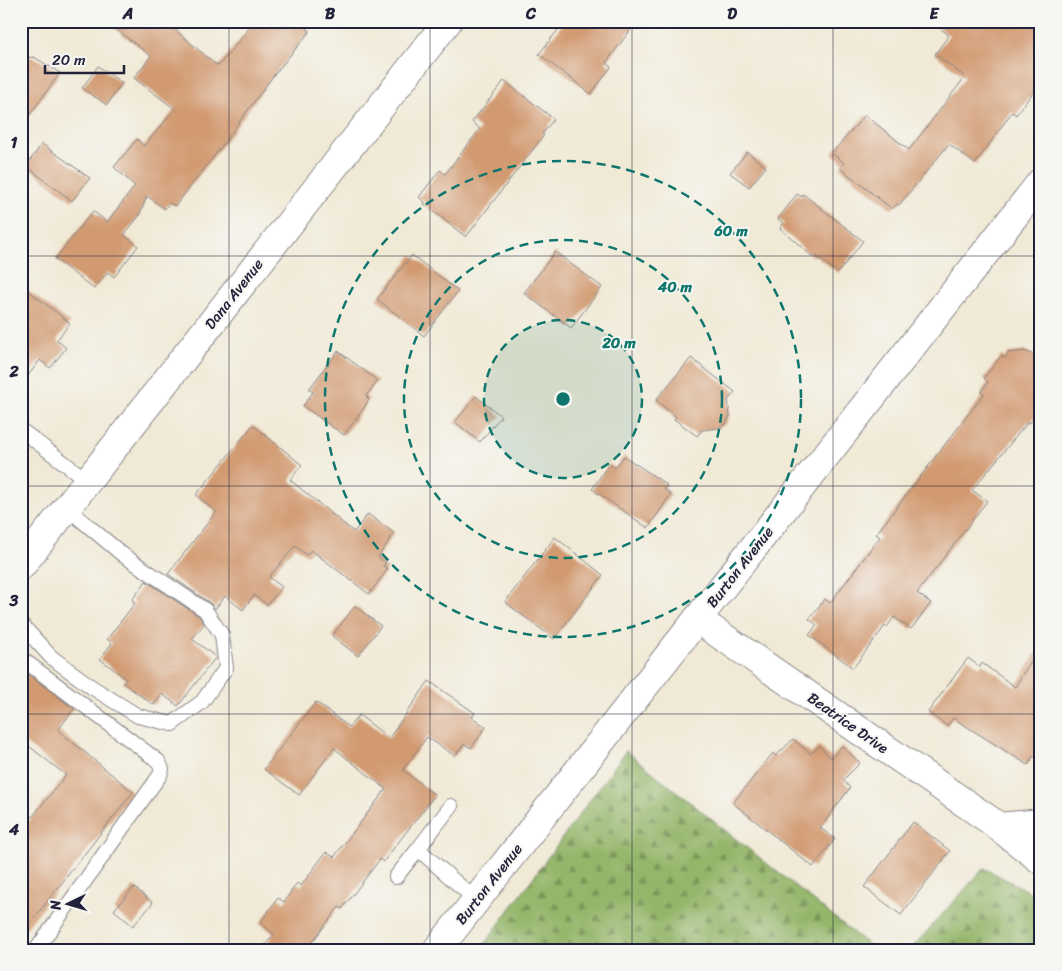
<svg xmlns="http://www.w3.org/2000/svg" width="1062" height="971" viewBox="0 0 1062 971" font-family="Sriracha,sans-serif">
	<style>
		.forest { fill: url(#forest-firs); stroke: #5b6c53 }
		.building { fill: #d19a71 }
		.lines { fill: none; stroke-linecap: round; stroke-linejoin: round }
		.service-casing { stroke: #898688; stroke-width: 16 }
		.minor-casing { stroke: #898688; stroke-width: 30 }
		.tertiary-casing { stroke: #898688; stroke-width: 30 }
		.service { stroke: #fff; stroke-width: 14 }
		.minor { stroke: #fff; stroke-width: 28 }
		.tertiary { stroke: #fff; stroke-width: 28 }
		.grid { fill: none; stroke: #22223b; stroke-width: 1; stroke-opacity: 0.55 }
		.ring { fill: none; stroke: #0f766e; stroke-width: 2.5; stroke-dasharray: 9 6 }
		.labels { text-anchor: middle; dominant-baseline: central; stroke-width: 4; stroke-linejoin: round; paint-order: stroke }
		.street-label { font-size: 15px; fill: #22223b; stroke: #f6f6f2 }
		.centre { fill: #0f766e; stroke: #f6f6f2; stroke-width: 2.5 }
		.ring-label { font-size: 15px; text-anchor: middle; font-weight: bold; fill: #0f766e; stroke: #f6f6f2; stroke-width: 4; stroke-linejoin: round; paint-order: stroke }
		.neatline { fill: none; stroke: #22223b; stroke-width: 2 }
		.grid-label { font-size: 16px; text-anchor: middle; font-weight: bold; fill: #22223b }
	</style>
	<defs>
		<pattern id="forest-firs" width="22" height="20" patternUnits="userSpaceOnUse" patternTransform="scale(1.25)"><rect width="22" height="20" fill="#94b66b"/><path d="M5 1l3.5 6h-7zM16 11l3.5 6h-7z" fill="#789459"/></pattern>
	</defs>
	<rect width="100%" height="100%" fill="#f6f6f2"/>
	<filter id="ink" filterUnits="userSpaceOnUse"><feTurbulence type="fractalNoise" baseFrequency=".02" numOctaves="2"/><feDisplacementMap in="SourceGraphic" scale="10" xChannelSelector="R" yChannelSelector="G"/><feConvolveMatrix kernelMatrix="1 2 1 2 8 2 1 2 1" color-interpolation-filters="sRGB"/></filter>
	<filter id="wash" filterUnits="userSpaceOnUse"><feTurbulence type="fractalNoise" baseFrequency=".0096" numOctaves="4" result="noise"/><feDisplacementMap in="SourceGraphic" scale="20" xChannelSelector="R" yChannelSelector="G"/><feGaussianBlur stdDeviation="1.12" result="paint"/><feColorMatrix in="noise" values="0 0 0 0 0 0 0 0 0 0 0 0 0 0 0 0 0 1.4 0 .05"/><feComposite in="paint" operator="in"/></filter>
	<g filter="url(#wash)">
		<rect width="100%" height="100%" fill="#f0e9d5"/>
		<path class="forest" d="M 626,751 L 875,950 L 480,950 Z
			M 984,868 L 1041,898 L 1041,950 L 910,950 Z"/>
		<g id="blocks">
			<path class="building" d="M 105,21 L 165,21 L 215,64 L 219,65 L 255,21 L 298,21 L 310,31 L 270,80 L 219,150 L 175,206 L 169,203 L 165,209 L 147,196 L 139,216 L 124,235 L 138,246 L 114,277 L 108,272 L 94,289 L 55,259 L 93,211 L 107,222 L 135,186 L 114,167 L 137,139 L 144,146 L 175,109 L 134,78 L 151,56 Z
				M 565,21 L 637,21 L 606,63 L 611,67 L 591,94 L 539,54 Z
				M 930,21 L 1041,21 L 1041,82 L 1016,115 L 1012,112 L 975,164 L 949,144 L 899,205 L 897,204 L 892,209 L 840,168 L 844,163 L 832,153 L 865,115 L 909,150 L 965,77 L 935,54 L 949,35 Z
				M 34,57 L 60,73 L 21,127 L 21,58 Z
				M 98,66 L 122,83 L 107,105 L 82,88 Z
				M 504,81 L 554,119 L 542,134 L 544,135 L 466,237 L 424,204 L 425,202 L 419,197 L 440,170 L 445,174 L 480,129 L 472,122 Z
				M 42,144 L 90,178 L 72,201 L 26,166 Z
				M 747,152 L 766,167 L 749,187 L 730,173 Z
				M 797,194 L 801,197 L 803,194 L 863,241 L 838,273 L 815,255 L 813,257 L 780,228 L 784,223 L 778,219 Z
				M 555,252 L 602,287 L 571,328 L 524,293 Z
				M 412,255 L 458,291 L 424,336 L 377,299 Z
				M 21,285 L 70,323 L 57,340 L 66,348 L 50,368 L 40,360 L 21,385 Z
				M 338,351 L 378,381 L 366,396 L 369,399 L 364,408 L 344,435 L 303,406 L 313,392 L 309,389 Z
				M 1025,351 L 1032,354 L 1037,360 L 1037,375 L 1041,378 L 1041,409 L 1030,423 L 1028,422 L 972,490 L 987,501 L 917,593 L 931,603 L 911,629 L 894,617 L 887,627 L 885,626 L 853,668 L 809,635 L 817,625 L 809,619 L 825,599 L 830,603 L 880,537 L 876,534 L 984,394 L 981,392 L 988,382 L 984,378 L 1001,356 L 1005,358 L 1008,353 Z
				M 691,358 L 735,392 L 728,400 L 730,415 L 726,424 L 718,428 L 702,430 L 697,436 L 674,419 L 676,417 L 656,400 Z
				M 476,396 L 501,416 L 480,442 L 455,422 Z
				M 253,425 L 302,465 L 290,480 L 354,532 L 368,514 L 394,533 L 378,557 L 386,563 L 383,566 L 388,569 L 369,594 L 311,550 L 307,555 L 295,546 L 269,577 L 282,587 L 267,605 L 254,595 L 243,610 L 225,596 L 215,609 L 210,603 L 168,574 L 216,512 L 196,495 Z
				M 624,456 L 667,485 L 664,489 L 671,494 L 648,528 L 592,489 L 609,464 L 615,468 Z
				M 555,537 L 603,575 L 554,639 L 505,602 Z
				M 146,581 L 199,616 L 204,624 L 192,639 L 216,657 L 178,706 L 162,694 L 154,705 L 123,683 L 126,679 L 100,659 L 112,643 L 107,639 L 135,603 L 132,600 Z
				M 355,606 L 381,626 L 358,656 L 332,636 Z
				M 1041,645 L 1041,761 L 1033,756 L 1028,765 L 953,718 L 947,726 L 928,712 L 968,658 L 980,667 L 982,663 L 1015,687 Z
				M 21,669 L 74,709 L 58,730 L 133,792 L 21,935 L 21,831 L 66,775 L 21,740 Z
				M 429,681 L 475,713 L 472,717 L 486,727 L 471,748 L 464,744 L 455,756 L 427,737 L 403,770 L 435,795 L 383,862 L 380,859 L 342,909 L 339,907 L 306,950 L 261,950 L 274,934 L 260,923 L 278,898 L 284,902 L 297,883 L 301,886 L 326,852 L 334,857 L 386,789 L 334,748 L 299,795 L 264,769 L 316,702 L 349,727 L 359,715 L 389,738 Z
				M 793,739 L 811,754 L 819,746 L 831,758 L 842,746 L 860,763 L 843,780 L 850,788 L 820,828 L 835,839 L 813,867 L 733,803 L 773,753 L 776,756 Z
				M 913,822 L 950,851 L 901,915 L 864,887 Z
				M 134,887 L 153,903 L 133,926 L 114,910 Z"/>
		</g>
	</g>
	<g filter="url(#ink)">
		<use href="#blocks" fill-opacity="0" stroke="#898688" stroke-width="1"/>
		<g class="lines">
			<g class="service-casing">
				<path id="service" d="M 21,430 L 88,481
					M 21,624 L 51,657 L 93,688 L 138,716 L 172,724 L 202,702 L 226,668 L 222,635 L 205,610 L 123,555 L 67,508
					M 21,658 L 158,761 L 162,769 L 160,775 L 36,950
					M 418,849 L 451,806
					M 396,877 L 418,849 L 476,900"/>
			</g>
			<g class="minor-casing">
				<path id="minor" d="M 697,619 L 991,821 L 1041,860
					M 999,827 L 1041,823
					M 437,950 L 1041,182"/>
			</g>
			<g class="tertiary-casing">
				<path id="tertiary" d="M 21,566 L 448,21"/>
			</g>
			<use href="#service" class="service"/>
			<use href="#minor" class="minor"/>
			<use href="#tertiary" class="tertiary"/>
		</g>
	</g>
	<path class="grid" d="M 229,21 L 229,950M 430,21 L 430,950M 632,21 L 632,950M 833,21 L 833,950M 21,256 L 1041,256M 21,486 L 1041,486M 21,714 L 1041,714"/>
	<circle cx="563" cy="399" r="79" fill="#0f766e" fill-opacity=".12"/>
	<g class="ring">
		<circle cx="563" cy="399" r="79"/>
		<circle cx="563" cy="399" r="159"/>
		<circle cx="563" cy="399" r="238"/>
	</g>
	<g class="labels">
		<g class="street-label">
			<text transform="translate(234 294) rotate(-52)">Dana Avenue</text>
			<text transform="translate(740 567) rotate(-52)">Burton Avenue</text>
			<text transform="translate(848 723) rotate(35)">Beatrice Drive</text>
			<text transform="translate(489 884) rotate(-52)">Burton Avenue</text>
		</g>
	</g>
	<circle cx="563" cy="399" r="8" class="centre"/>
	<g class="ring-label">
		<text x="731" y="236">60 m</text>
		<text x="675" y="292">40 m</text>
		<text x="619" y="348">20 m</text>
	</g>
	<rect width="1062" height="971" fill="none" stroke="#f6f6f2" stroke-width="55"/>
	<g transform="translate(68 904) rotate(265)" stroke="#f6f6f2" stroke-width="4" paint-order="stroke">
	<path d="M0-4L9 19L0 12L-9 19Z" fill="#22223b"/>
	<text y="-8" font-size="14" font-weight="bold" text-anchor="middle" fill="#22223b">N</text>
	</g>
	<path d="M45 65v8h79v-8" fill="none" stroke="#22223b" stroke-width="2.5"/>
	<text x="52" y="65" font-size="15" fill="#22223b" stroke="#f6f6f2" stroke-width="4" paint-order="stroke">20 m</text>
	<rect x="28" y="28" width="1006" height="916" class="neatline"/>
	<g class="grid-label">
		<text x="128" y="19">A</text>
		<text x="330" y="19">B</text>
		<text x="531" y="19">C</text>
		<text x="732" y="19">D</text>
		<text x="934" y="19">E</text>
		<text x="14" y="148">1</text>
		<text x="14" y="377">2</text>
		<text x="14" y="606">3</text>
		<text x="14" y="835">4</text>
	</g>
</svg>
